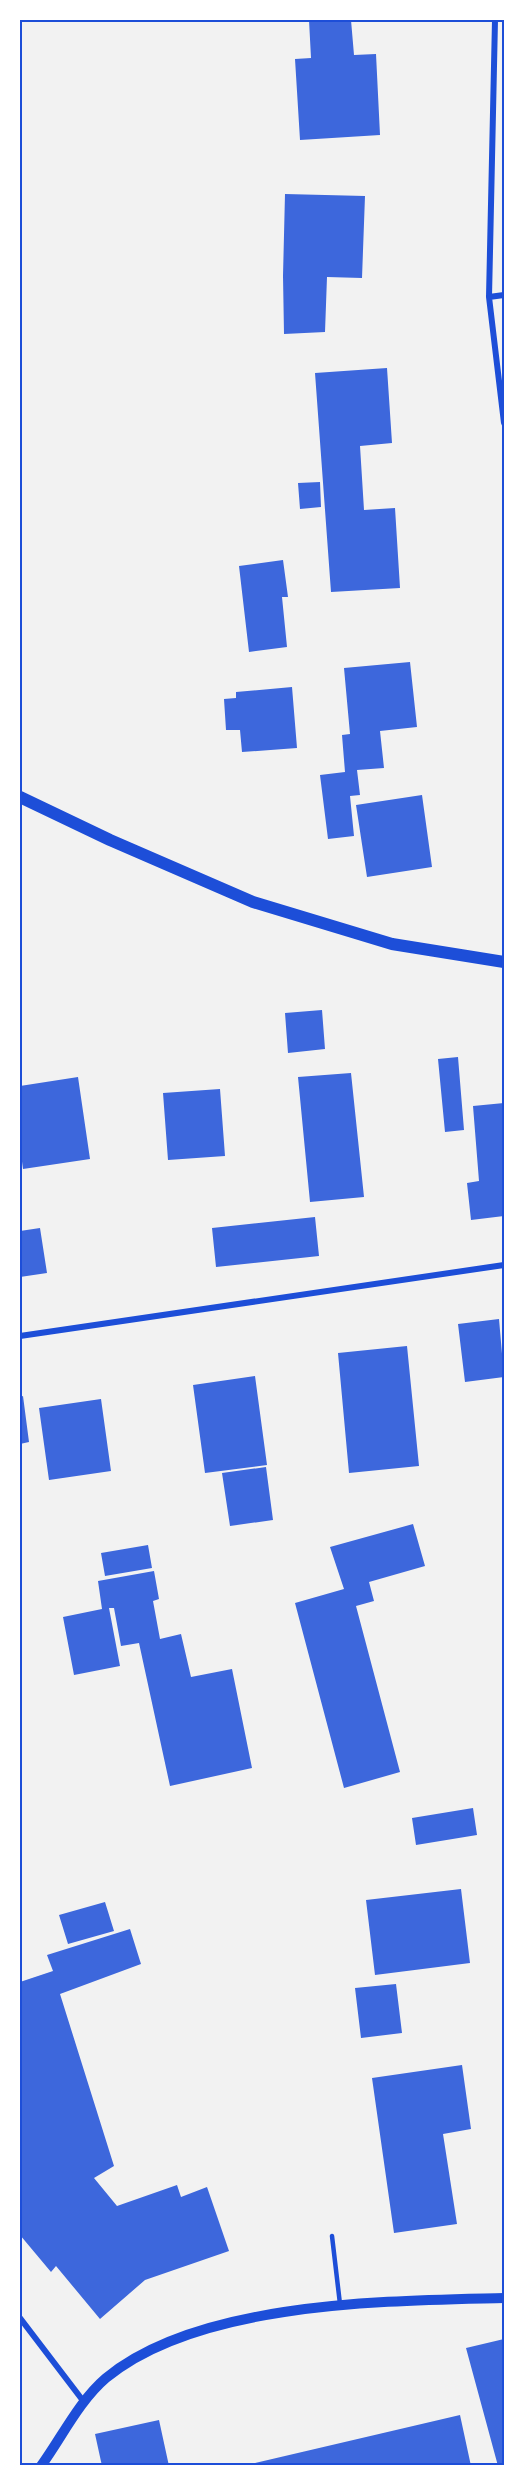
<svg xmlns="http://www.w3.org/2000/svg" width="524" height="2485" viewBox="0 0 524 2485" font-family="Karla,sans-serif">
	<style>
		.building { fill: #3d67dc }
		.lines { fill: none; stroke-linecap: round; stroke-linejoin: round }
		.service { stroke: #1d4ed8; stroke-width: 4.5 }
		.minor { stroke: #1d4ed8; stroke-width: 6 }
		.tertiary { stroke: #1d4ed8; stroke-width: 10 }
		.secondary { stroke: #1d4ed8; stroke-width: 12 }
		.neatline { fill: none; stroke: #1d4ed8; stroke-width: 2 }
	</style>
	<rect width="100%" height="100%" fill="#f2f2f2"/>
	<path class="building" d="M 309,20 L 351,20 L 354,55 L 376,54 L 380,135 L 300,140 L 295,59 L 311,58 Z
		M 285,194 L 365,196 L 362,278 L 327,277 L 325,332 L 284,334 L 283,276 Z
		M 387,368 L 392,443 L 360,446 L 364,510 L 395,508 L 400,588 L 331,592 L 315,373 Z
		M 320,482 L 321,507 L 300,509 L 298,483 Z
		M 283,560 L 288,597 L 282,597 L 287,647 L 249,652 L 239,566 Z
		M 410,662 L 417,727 L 380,731 L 384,768 L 357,770 L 360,795 L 350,796 L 354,836 L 328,839 L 320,775 L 345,772 L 342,735 L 350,734 L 344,668 Z
		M 292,687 L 297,748 L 242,752 L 240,730 L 226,730 L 224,699 L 236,698 L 236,692 Z
		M 422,795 L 432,867 L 367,877 L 356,805 Z
		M 322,1010 L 325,1049 L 288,1053 L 285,1013 Z
		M 458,1057 L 464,1130 L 445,1132 L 438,1059 Z
		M 351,1073 L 364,1197 L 310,1202 L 298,1077 Z
		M 78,1077 L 90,1159 L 23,1169 L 20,1147 L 20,1086 Z
		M 220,1089 L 225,1156 L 168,1160 L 163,1093 Z
		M 504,1103 L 504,1216 L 471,1220 L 467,1183 L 479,1181 L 473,1106 Z
		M 315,1217 L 319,1256 L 216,1267 L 212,1228 Z
		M 40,1228 L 47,1273 L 20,1277 L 20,1231 Z
		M 499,1319 L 504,1377 L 465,1382 L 458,1324 Z
		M 407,1346 L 419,1466 L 349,1473 L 338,1353 Z
		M 255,1376 L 267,1465 L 205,1473 L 193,1385 Z
		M 23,1396 L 29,1442 L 20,1444 L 20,1397 Z
		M 101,1399 L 111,1471 L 49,1480 L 39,1408 Z
		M 266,1467 L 273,1520 L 230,1526 L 222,1473 Z
		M 413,1524 L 425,1566 L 369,1582 L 374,1601 L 356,1606 L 400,1772 L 344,1788 L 295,1603 L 344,1589 L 330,1547 Z
		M 148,1545 L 152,1568 L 105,1576 L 101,1553 Z
		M 154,1571 L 159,1599 L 153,1601 L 160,1639 L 181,1634 L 191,1677 L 232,1669 L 252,1768 L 170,1786 L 139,1643 L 121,1646 L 114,1608 L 109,1608 L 120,1666 L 74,1675 L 63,1617 L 102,1609 L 98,1581 Z
		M 473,1808 L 477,1835 L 416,1845 L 412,1818 Z
		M 461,1889 L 470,1963 L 375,1975 L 366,1900 Z
		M 105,1902 L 114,1931 L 68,1944 L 59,1915 Z
		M 130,1929 L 141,1964 L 60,1994 L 114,2166 L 94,2178 L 117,2206 L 177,2185 L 181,2197 L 207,2187 L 229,2251 L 145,2280 L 100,2319 L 56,2266 L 51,2272 L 20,2235 L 20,1982 L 53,1971 L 47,1955 Z
		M 396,1984 L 402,2033 L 361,2038 L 355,1988 Z
		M 462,2065 L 471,2129 L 443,2134 L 457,2224 L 394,2233 L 372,2078 Z
		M 504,2339 L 504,2466 L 498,2466 L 466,2348 Z
		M 460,2415 L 471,2466 L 246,2466 L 246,2465 Z
		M 159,2420 L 169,2466 L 102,2466 L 95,2434 Z"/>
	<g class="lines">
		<path class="service" d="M 332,2236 L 340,2304"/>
		<path class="minor" d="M 495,20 L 489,297 L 504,423
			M 489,297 L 504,295
			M 20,1336 L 504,1265
			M 20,2318 L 84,2402"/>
		<path class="tertiary" d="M 41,2466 C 62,2437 79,2401 106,2378 C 199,2301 388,2301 504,2298"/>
		<path class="secondary" d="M 20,797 L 110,840 L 253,902 L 392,944 L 504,962"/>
	</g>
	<rect width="524" height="2485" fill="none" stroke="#ffffff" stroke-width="42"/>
	<rect x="21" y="21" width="482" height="2443" class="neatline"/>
</svg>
